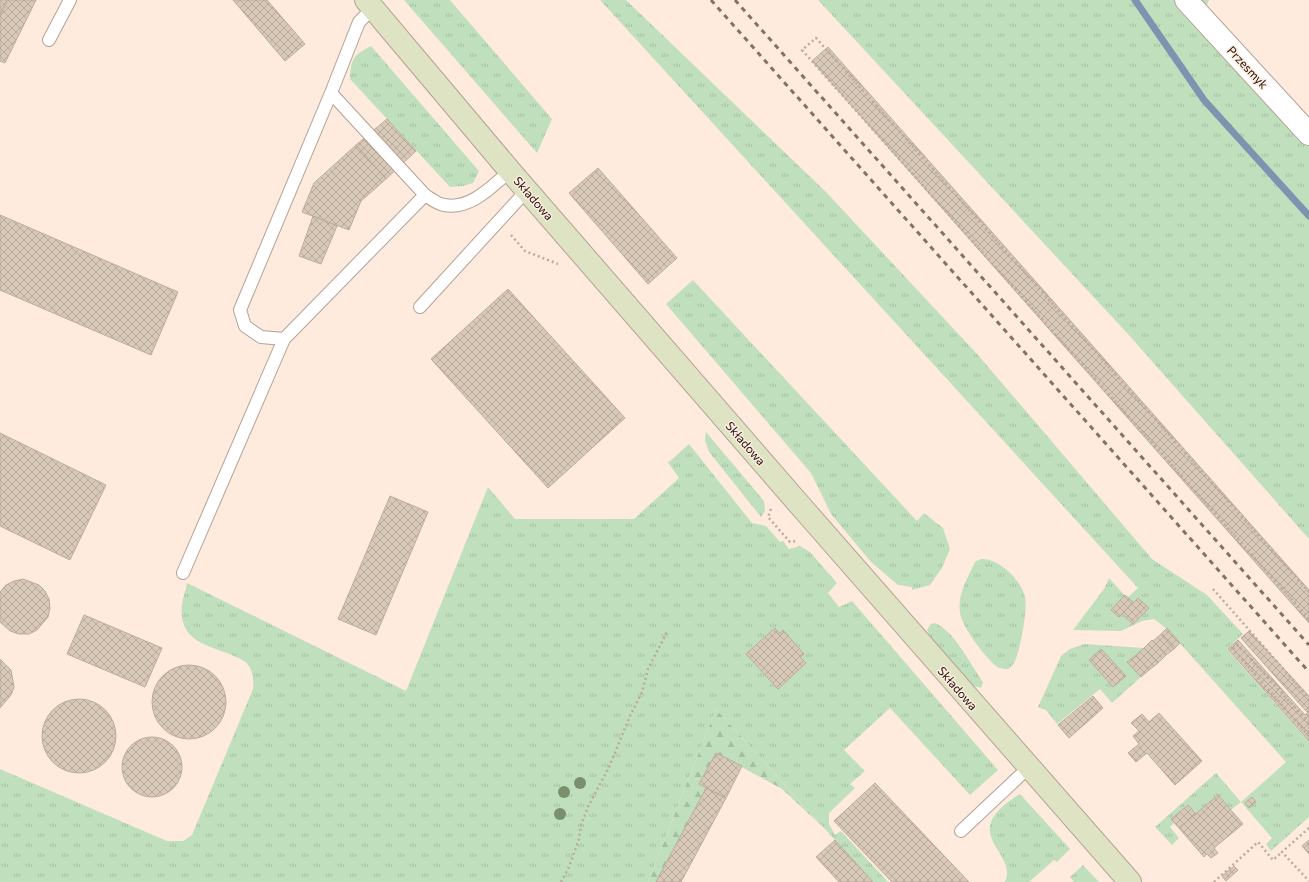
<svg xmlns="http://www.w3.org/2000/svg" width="1309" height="882" viewBox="0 0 1309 882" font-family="Commissioner,sans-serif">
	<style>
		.grass { fill: url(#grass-tufts) }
		.forest { fill: url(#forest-firs) }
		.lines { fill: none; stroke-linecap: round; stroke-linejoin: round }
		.stream { stroke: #7d93af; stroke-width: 7 }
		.building { fill: url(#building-cross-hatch); stroke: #bbac9c }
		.lane-casing { stroke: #b4a294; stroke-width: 14 }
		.street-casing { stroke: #b4a294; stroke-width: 24 }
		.secondary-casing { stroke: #b4a294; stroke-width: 24 }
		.path { stroke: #baaa9f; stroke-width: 2.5; stroke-dasharray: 2 3; stroke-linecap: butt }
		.lane { stroke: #fff; stroke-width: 12 }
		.street { stroke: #fff; stroke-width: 22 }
		.secondary { stroke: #dde3c3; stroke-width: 22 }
		.rail { stroke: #80736a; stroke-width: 3; stroke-dasharray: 5 5; stroke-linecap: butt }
		.tree { fill: #7c8f6c }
		.labels { text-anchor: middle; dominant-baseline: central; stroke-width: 3; stroke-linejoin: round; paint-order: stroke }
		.street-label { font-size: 12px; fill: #1b140f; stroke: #ffebdd }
	</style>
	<defs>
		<pattern id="grass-tufts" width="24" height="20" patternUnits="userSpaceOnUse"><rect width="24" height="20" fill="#c0e0bd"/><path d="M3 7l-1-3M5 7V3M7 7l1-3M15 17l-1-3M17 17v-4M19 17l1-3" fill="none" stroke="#a4bfa1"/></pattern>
		<pattern id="forest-firs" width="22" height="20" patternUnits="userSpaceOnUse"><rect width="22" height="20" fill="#c0e0bd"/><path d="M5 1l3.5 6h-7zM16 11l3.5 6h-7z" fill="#a4bfa1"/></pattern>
		<pattern id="building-cross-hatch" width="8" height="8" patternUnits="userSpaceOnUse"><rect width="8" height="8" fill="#d7c8b7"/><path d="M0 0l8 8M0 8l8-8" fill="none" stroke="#b8ab9c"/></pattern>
	</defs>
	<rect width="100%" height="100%" fill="#ffebdd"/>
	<path class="grass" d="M 404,0 L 450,0 L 552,119 L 537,153 Z
		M 600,0 L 626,0 L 826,192 L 978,355 L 1152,559 L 1207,595 L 1243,634 L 1227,649 L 1309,742 L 1309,817 L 1271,851 L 1266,844 L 1272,838 L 1241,802 L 1231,810 L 1196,814 L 1187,805 L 1171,819 L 1174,823 L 1170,827 L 1179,838 L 1172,845 L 1155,827 L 1216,773 L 1241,802 L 1286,762 L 1167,629 L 1154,619 L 1142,621 L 1121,631 L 1073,630 L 1104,589 L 1109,578 L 1127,598 L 1138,588 Z
		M 818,0 L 1209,0 L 1201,20 L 1309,139 L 1309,539 L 1127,333 Z
		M 371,46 L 479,171 L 473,183 L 463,186 L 450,187 L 350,79 C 351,59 353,55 371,46 Z
		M 693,280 L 917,521 L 924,513 L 943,528 L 950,549 L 942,568 L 930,585 L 912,590 L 912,587 L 898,585 L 871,562 L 831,514 L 811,473 L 666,304 Z
		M 706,432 L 764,501 L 765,511 L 761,517 L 709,452 L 705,440 Z
		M 689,444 L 752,523 L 766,526 L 780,542 L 783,541 L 789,549 L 800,546 L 810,552 L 837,583 L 828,593 L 839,607 L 852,601 L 998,770 L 970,795 L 890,708 L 844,750 L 865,771 L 850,784 L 855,788 L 829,813 L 829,824 L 835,835 L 841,831 L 888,882 L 873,882 L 716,709 L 648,882 L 0,882 L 0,769 L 167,841 L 183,841 L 192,835 L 253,689 C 254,680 253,667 244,661 C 219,645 177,648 182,604 C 183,597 186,590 187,583 L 406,691 L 488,487 L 515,519 L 634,519 L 679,478 L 667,461 L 669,462 Z
		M 981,559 C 999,558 1021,580 1025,597 C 1028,608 1020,653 1014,663 C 1013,665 1010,667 1008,669 C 1003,669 999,669 996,666 C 985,657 961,626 960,612 C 957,595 968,577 975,562 Z
		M 935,623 C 954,631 969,662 981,679 L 983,682 L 981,688 L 971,685 L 931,638 L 927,630 L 931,624 Z
		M 1084,644 L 1144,648 L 1127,662 L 1141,677 L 1112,703 L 1100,689 L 1057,724 L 1046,710 L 1038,707 L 1061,656 L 1070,649 Z
		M 1020,794 L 1070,849 L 1057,862 L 1054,860 L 1029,882 L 1005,882 C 1019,851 954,834 1020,794 Z
		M 1083,865 L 1099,882 L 1074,882 L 1070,877 Z"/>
	<path class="forest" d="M 716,709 L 823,827 L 782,789 L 716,753 L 699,784 L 706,788 L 656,882 L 648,882 Z"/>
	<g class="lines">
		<path class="stream" d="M 1135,0 L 1204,100 L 1309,216"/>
	</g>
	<path class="building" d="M 0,0 L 7,0 L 0,15 Z
		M 8,0 L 36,0 L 5,63 L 0,61 L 0,16 Z
		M 233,0 L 267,0 L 305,44 L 285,61 Z
		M 828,47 L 1309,590 L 1309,623 L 812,61 Z
		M 387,119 L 416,151 L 386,179 L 356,145 Z
		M 356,145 L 386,179 L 361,201 L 349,230 L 302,212 L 314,183 Z
		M 598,168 L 677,258 L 648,284 L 569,193 Z
		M 0,215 L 178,292 L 151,355 L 0,290 Z
		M 313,216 L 337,226 L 321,264 L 299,256 Z
		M 508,289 L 625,418 L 548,488 L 431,359 Z
		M 0,433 L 106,485 L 70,560 L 0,526 Z
		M 390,496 L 428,512 L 376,635 L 338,619 Z
		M 23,579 L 39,585 L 45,591 L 49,599 L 50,608 L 48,617 L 37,630 L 29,634 L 19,634 L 10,631 L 0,622 L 0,592 L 6,585 L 14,581 Z
		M 1125,595 L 1133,602 L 1119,617 L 1111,610 Z
		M 1138,598 L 1149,608 L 1133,624 L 1122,614 Z
		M 84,615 L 162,648 L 145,687 L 67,654 Z
		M 775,628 L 780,634 L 783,630 L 804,654 L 800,657 L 806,663 L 778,689 L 746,654 Z
		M 1167,628 L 1180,643 L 1174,649 L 1161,634 Z
		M 1249,631 L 1309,696 L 1309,710 L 1307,712 L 1241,638 Z
		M 1161,634 L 1174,649 L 1166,655 L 1153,641 Z
		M 1152,640 L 1166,655 L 1158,663 L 1144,648 Z
		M 1238,640 L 1305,715 L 1309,711 L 1309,741 L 1228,649 Z
		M 1144,648 L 1158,663 L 1149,670 L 1136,655 Z
		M 1101,649 L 1126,676 L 1113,687 L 1089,660 Z
		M 1136,655 L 1149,670 L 1141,677 L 1127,662 Z
		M 0,659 L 11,670 L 14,687 L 11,695 L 0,708 Z
		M152 702a37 37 0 1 1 74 0a37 37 0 1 1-74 0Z
		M 1093,696 L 1103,708 L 1069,738 L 1058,725 Z
		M42 736a37 37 0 1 1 74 0a37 37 0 1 1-74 0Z
		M 1159,713 L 1202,761 L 1175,785 L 1147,753 L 1136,762 L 1128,753 L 1139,744 L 1133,736 L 1139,731 L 1131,723 L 1142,714 L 1149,722 Z
		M122 767a30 30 0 1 1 60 0a30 30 0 1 1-60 0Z
		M 716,753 L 742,766 L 726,798 L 699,784 Z
		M 875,783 L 969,882 L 892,882 L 834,821 Z
		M 706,788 L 726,798 L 681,882 L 656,882 Z
		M 1218,795 L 1243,824 L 1214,848 L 1218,853 L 1211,858 L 1207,854 L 1204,857 L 1179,828 Z
		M 1252,797 L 1256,802 L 1249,808 L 1245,803 Z
		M 1188,805 L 1196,814 L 1179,828 L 1171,819 Z
		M 835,840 L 873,882 L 839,882 L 816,857 Z
		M 1309,840 L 1309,854 L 1302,846 Z
		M 1234,866 L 1238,870 L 1226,881 L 1222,876 Z"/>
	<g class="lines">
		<g class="lane-casing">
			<path id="lane" d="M 373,8 L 359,22 L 331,93 L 240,310 L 245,326 L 261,337 L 284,339 L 425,195 C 430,198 437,204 444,205 C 471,210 492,186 510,171
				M 49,40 L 70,0
				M 331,93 L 425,195
				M 420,307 L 527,190
				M 183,573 L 284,339
				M 961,831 L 1028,768"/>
		</g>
		<g class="street-casing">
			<path id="street" d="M 1186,0 L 1309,134"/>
		</g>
		<g class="secondary-casing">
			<path id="secondary" d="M 366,0 L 510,171 L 805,511 L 1130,882"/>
		</g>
		<path class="path" d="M 511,235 L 525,251 L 558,264
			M 771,509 L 768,517 L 790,542 L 798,541
			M 1213,589 L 1309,698
			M 1309,592 L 816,38 L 802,50 L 1309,619
			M 1309,723 L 1238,645 L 1233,649 L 1309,736
			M 1309,828 L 1282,852 L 1309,881
			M 561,882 L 569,867 L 579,839 L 581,825 L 588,807 L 609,767 L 630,716 L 642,692 L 648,669 L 667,632
			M 1214,882 L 1258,842 L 1273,860 L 1282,852"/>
		<use href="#lane" class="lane"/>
		<use href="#street" class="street"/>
		<use href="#secondary" class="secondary"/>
		<path class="rail" d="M 711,0 L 1309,672
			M 735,0 L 1309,645"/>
	</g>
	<g class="tree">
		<circle cx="580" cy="783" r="6"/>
		<circle cx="564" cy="792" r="6"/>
		<circle cx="560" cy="814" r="6"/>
	</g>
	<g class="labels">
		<g class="street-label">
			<text transform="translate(1248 67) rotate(47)">Przesmyk</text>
			<text transform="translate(534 198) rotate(49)">Składowa</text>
			<text transform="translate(746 443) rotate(49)">Składowa</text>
			<text transform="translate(958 688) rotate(49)">Składowa</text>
		</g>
	</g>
</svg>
